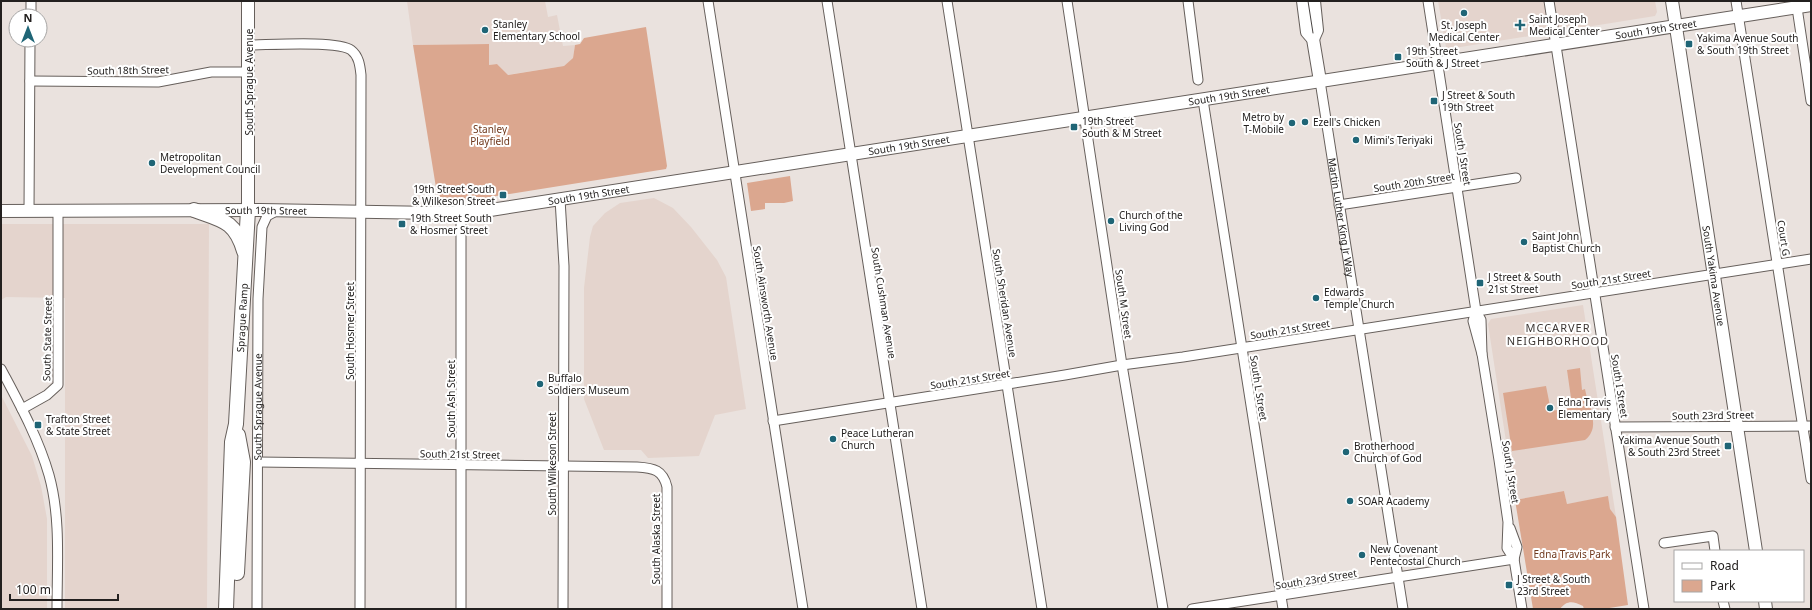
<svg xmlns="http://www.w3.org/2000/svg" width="1812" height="610" viewBox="0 0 1812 610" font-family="'Noto Sans',sans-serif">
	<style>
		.built { fill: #e4d4cd }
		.green { fill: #dba78f }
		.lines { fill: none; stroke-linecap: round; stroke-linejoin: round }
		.minor-casing { stroke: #665f5b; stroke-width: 11 }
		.major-casing { stroke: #665f5b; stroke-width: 14 }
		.highway-casing { stroke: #665f5b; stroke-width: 16 }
		.minor { stroke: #fff; stroke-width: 9 }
		.major { stroke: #fff; stroke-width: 12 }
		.highway { stroke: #fff; stroke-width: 14 }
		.tram { stroke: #474341; stroke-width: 1 }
		.poi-dot { fill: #1f6576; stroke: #fff; stroke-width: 1.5 }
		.labels { text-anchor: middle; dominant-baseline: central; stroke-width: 4; stroke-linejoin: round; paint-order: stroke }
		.poi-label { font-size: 10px; fill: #23201f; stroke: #fff; text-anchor: start }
		.street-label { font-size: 10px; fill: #23201f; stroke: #fff }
		.park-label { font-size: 10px; fill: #6e371b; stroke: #fff }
		.neighbourhood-label { font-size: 11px; letter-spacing: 1px; fill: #3d3734; stroke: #fff }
	</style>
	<rect width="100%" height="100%" fill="#eae2de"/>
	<path class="built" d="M 407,1 L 545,1 L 548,17 L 557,15 L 563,46 L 575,45 L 573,58 L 564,66 L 507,75 L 497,64 L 489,65 L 489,44 L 413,45 Z
		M 1438,1 L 1655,1 L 1657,12 L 1655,16 L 1448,49 L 1446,47 Z
		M 654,198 L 673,208 L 691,227 L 717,260 L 726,277 L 746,409 L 715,415 L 699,456 L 648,458 L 641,450 L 604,450 L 584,399 L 584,288 L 590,237 L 593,226 L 605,213 L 620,203 Z
		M 1,224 L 209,224 L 207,609 L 65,609 L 65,298 L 6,297 L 1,300 Z
		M 1583,305 L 1616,517 L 1610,510 L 1608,497 L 1567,504 L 1564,491 L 1515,500 L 1488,324 L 1491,319 Z
		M 1,395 L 32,456 L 41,486 L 47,519 L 47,609 L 1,609 Z"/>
	<path class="green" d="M 646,27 L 667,166 L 666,169 L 484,198 L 438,200 L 413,45 L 489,44 L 489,65 L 497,64 L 508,75 L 564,66 L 573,58 L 575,45 L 580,44 L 584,38 Z
		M 790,176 L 793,201 L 784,203 L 765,203 L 765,209 L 751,211 L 747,183 Z
		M 1580,368 L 1582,390 L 1585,389 L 1588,403 L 1579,404 L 1579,405 L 1572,405 L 1567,370 Z
		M 1546,386 L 1551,411 L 1590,405 C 1593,419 1597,430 1585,440 L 1512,451 L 1503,393 Z
		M 1564,491 L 1567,504 L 1608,496 L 1610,509 L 1616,517 L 1628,605 L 1603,609 L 1584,609 L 1583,606 C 1573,601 1567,600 1560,609 L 1533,609 L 1515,500 Z"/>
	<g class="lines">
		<g class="minor-casing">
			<g id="minor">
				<path d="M 708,1 L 803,609"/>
				<path d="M 827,1 L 922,609"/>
				<path d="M 947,1 L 1042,609"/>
				<path d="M 1067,1 L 1122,365 L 1163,609"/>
				<path d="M 1188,1 L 1198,80"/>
				<path d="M 1428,1 L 1476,311 L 1481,320 L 1482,354"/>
				<path d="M 1549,1 L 1644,609"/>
				<path d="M 1736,1 L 1811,479"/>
				<path d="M 1796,1 L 1811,101"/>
				<path d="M 31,16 L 31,1"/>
				<path d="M 249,45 C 268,45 338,40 351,50 C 359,56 360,66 361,75 L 360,609"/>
				<path d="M 30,81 L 158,82 L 211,72 L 249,72"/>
				<path id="s1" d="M 1320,81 L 1403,609"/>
				<path d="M 1203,100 L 1283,609"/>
				<path d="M 560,199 L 564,266 L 563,609"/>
				<path d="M 1339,205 L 1516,178"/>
				<path d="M 29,211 L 30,40"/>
				<path d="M 461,212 L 461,609"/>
				<path d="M 1476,311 L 1473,321 L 1482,354 L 1499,460 L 1508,522 L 1507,548 L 1514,559 L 1522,609"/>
				<path d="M 1,369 C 19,403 38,437 49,475 C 61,518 57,565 57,609"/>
				<path d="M 22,409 L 47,395 L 58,385 L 58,212"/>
				<path d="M 773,421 L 1065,375 L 1122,365 L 1183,357 L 1811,259"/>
				<path d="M 1615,427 L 1811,426"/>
				<path d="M 258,462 L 637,467 C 654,468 663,470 667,487 L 667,609"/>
				<path d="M 1510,528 L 1517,547 L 1514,559"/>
				<path d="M 1664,543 L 1713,536 L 1715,551"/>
				<path d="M 1723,601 L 1725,609"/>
				<path id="s2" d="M 257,609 L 258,299 L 262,227 L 267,216 L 276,211"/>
				<path d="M 1192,609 L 1514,559"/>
			</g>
		</g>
		<g class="major-casing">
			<g id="major">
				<path d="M 1303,1 L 1307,32 L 1313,39 L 1320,81"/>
				<path id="s3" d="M 1672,1 L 1756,551"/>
				<path d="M 1313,39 L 1317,30 L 1314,1"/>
				<path d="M 248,210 L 248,1"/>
				<path id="s4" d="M 1,211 L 261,210 L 434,213 L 484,211 L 1811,5"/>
				<path d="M 1765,601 L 1766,609"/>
			</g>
		</g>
		<g class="highway-casing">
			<g id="highway">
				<path d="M 194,210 C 221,220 235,220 244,251"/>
				<path d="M 237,573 L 243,462 L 238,435"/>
				<path id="s5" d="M 226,609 L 232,442 L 236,424 L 248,210"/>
			</g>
		</g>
		<use href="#minor" class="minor"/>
		<use href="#major" class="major"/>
		<use href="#highway" class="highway"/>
		<path class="tram" d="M 1308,1 L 1313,33"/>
	</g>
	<g class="poi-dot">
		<circle cx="1464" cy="13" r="4"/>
		<path d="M1518 19h4v4h4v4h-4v4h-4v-4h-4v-4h4z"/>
		<circle cx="485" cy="30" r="4"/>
		<rect x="1685" y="40" width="8" height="8" rx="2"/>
		<rect x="1394" y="53" width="8" height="8" rx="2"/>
		<rect x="1430" y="97" width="8" height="8" rx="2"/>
		<circle cx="1305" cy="122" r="4"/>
		<circle cx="1292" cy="123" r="4"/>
		<rect x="1070" y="123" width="8" height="8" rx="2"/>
		<circle cx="1356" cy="140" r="4"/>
		<circle cx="152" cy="163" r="4"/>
		<rect x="499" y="191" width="8" height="8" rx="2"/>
		<circle cx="1111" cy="221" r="4"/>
		<rect x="398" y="220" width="8" height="8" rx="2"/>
		<circle cx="1524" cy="242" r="4"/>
		<rect x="1476" y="279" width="8" height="8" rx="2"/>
		<circle cx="1316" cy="298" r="4"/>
		<circle cx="540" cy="384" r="4"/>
		<circle cx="1550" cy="408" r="4"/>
		<rect x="34" y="421" width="8" height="8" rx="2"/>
		<circle cx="833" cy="439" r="4"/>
		<rect x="1724" y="442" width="8" height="8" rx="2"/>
		<circle cx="1346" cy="452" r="4"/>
		<circle cx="1350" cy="501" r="4"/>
		<circle cx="1362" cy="555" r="4"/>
		<rect x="1505" y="581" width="8" height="8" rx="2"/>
	</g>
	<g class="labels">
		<g class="poi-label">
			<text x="1529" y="19">Saint Joseph<tspan x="1529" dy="12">Medical Center</tspan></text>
			<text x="493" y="24">Stanley<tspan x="493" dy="12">Elementary School</tspan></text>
			<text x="1464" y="25" text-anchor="middle">St. Joseph<tspan x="1464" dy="12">Medical Center</tspan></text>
			<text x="1697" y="38">Yakima Avenue South<tspan x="1697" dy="12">&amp; South 19th Street</tspan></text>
			<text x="1406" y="51">19th Street<tspan x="1406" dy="12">South &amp; J Street</tspan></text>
			<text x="1442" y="95">J Street &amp; South<tspan x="1442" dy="12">19th Street</tspan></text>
			<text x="1284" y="117" text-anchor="end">Metro by<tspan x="1284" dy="12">T-Mobile</tspan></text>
			<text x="1082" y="121">19th Street<tspan x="1082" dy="12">South &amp; M Street</tspan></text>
			<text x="1313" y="122">Ezell's Chicken</text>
			<text x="1364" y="140">Mimi's Teriyaki</text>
			<text x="160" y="157">Metropolitan<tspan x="160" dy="12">Development Council</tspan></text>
			<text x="495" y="189" text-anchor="end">19th Street South<tspan x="495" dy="12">&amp; Wilkeson Street</tspan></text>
			<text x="1119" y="215">Church of the<tspan x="1119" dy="12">Living God</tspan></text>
			<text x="410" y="218">19th Street South<tspan x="410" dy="12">&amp; Hosmer Street</tspan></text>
			<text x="1532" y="236">Saint John<tspan x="1532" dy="12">Baptist Church</tspan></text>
			<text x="1488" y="277">J Street &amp; South<tspan x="1488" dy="12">21st Street</tspan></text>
			<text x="1324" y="292">Edwards<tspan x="1324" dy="12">Temple Church</tspan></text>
			<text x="548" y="378">Buffalo<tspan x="548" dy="12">Soldiers Museum</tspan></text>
			<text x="1558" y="402">Edna Travis<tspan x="1558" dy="12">Elementary</tspan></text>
			<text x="46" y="419">Trafton Street<tspan x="46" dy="12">&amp; State Street</tspan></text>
			<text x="841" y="433">Peace Lutheran<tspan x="841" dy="12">Church</tspan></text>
			<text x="1720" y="440" text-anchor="end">Yakima Avenue South<tspan x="1720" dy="12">&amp; South 23rd Street</tspan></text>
			<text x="1354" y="446">Brotherhood<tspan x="1354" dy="12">Church of God</tspan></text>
			<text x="1358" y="501">SOAR Academy</text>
			<text x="1370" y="549">New Covenant<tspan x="1370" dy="12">Pentecostal Church</tspan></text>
			<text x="1517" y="579">J Street &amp; South<tspan x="1517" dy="12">23rd Street</tspan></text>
		</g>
		<g class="street-label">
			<text stroke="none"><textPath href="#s4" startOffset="1669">South 19th Street</textPath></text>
			<text transform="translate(128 70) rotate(-1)">South 18th Street</text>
			<text transform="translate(249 82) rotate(-90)">South Sprague Avenue</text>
			<text stroke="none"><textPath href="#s4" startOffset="1237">South 19th Street</textPath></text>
			<text stroke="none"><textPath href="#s4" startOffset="913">South 19th Street</textPath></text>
			<text transform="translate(1463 154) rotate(81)">South J Street</text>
			<text transform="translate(1414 182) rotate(-9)">South 20th Street</text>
			<text stroke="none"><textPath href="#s4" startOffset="589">South 19th Street</textPath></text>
			<text stroke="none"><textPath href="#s4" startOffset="265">South 19th Street</textPath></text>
			<text stroke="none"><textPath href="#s1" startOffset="138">Martin Luther King Jr Way</textPath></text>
			<text transform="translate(1784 238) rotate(81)">Court G</text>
			<text stroke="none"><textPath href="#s3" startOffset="278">South Yakima Avenue</textPath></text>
			<text transform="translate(1611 279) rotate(-9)">South 21st Street</text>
			<text transform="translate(766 303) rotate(81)">South Ainsworth Avenue</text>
			<text transform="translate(884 303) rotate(81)">South Cushman Avenue</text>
			<text transform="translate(1005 303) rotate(81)">South Sheridan Avenue</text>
			<text transform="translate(1124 304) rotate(82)">South M Street</text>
			<text stroke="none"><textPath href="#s5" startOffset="292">Sprague Ramp</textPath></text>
			<text transform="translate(1290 329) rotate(-9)">South 21st Street</text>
			<text transform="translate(350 331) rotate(-90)">South Hosmer Street</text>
			<text transform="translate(47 339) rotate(-89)">South State Street</text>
			<text transform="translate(970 379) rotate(-9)">South 21st Street</text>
			<text transform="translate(1620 386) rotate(81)">South I Street</text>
			<text transform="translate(1259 388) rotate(81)">South L Street</text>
			<text transform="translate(451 399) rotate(-90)">South Ash Street</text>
			<text stroke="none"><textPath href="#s2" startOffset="202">South Sprague Avenue</textPath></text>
			<text transform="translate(1713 415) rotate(-1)">South 23rd Street</text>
			<text transform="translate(460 454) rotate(1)">South 21st Street</text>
			<text transform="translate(552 464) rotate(-90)">South Wilkeson Street</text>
			<text transform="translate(1511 472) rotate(81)">South J Street</text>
			<text transform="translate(656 539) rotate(-90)">South Alaska Street</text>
			<text transform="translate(1316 579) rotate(-9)">South 23rd Street</text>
		</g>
		<g class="park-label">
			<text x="490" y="129">Stanley<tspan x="490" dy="12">Playfield</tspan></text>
			<text x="1572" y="554">Edna Travis Park</text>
		</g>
		<g class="neighbourhood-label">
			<text x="1558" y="327">MCCARVER<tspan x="1558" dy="13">NEIGHBORHOOD</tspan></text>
		</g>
	</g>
	<rect width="1812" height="610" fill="none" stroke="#23201f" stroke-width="4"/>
	<rect x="1674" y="550" width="130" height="52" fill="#ffffff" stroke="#a7a6a5"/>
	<rect x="1682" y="563" width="20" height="6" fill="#ffffff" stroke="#a7a6a5"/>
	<text x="1710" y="570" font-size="12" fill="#23201f">Road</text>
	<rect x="1682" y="580" width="20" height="12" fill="#dba78f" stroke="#a7a6a5"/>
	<text x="1710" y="590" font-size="12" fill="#23201f">Park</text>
	<g transform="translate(28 28)"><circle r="19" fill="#ffffff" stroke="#a7a6a5"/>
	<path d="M0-3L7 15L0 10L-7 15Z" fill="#1f6576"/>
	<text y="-6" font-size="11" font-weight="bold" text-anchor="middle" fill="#23201f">N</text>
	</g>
	<path d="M10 594v6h108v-6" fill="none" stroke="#23201f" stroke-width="2"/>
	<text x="16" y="594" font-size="12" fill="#23201f" stroke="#ffffff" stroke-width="3" paint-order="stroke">100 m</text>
</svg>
